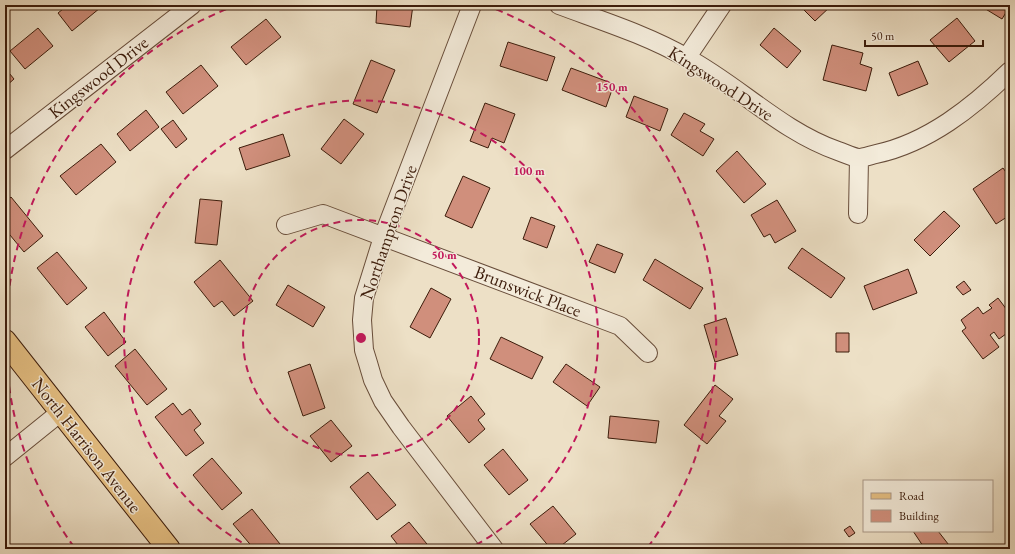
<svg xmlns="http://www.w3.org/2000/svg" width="1015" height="554" viewBox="0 0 1015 554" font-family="'EB Garamond',serif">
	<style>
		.building { fill: #d08f7c; stroke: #3c1c0b }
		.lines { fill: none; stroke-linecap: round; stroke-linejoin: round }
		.minor-casing { stroke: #684d3a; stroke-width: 20 }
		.major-casing { stroke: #3c1c0b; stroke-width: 24 }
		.minor { stroke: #f3ebda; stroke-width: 18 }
		.major { stroke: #e6c083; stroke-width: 22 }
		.ring { fill: none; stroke: #c2185b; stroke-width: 2; stroke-dasharray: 7 5 }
		.labels { text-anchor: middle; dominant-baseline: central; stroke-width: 3; stroke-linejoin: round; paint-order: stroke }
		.street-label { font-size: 18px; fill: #3c1c0b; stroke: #f3ebda }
		.centre { fill: #c2185b; stroke: #f3ebda; stroke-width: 2 }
		.ring-label { font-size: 12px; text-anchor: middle; font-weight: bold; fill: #c2185b; stroke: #f3ebda; stroke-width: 3; stroke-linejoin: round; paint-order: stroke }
	</style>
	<rect width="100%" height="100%" fill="#ede0c6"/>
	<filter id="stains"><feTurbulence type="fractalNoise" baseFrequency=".005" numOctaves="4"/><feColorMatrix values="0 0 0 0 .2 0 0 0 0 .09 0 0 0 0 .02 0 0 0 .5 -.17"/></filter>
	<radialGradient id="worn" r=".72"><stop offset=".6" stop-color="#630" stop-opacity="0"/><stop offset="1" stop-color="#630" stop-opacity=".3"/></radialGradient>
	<path class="building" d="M 68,5 L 98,5 L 100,8 L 72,31 L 58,13 Z
		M 377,5 L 413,5 L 410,27 L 376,23 Z
		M 799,5 L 832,5 L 815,21 Z
		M 979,5 L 1010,5 L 1010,6 L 1002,19 Z
		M 957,18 L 975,41 L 949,62 L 930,40 Z
		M 266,19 L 281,37 L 246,65 L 231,47 Z
		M 38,28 L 53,46 L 25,69 L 10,51 Z
		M 774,28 L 801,51 L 787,68 L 760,45 Z
		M 508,42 L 555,57 L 547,81 L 500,66 Z
		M 832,45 L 863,53 L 860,64 L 872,68 L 866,91 L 823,80 Z
		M 371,60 L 395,70 L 377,113 L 353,104 Z
		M 918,61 L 928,84 L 898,96 L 889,73 Z
		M 201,65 L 218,86 L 183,114 L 166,92 Z
		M 5,68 L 14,79 L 5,87 Z
		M 571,68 L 614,84 L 606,107 L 562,90 Z
		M 634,96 L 668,109 L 660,131 L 626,117 Z
		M 485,103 L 515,114 L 504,143 L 492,138 L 488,148 L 470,141 Z
		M 146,110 L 159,127 L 130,151 L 117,134 Z
		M 684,113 L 705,124 L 700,131 L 714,139 L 703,156 L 671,135 Z
		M 344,119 L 364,134 L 341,164 L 321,149 Z
		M 173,120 L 187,139 L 176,148 L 161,129 Z
		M 283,134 L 290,156 L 246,170 L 239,148 Z
		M 101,144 L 116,162 L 76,195 L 60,176 Z
		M 737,151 L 766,184 L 744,203 L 716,171 Z
		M 1003,168 L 1010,178 L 1010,215 L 996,224 L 973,189 Z
		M 463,176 L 490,188 L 472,228 L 445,216 Z
		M 11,197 L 43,236 L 24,252 L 5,229 L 5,202 Z
		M 200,199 L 222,201 L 217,245 L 195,243 Z
		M 777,200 L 796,231 L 775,243 L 770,234 L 764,237 L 751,215 Z
		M 944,211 L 960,226 L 930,256 L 914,240 Z
		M 531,217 L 555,226 L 547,248 L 523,239 Z
		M 597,244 L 623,254 L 615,273 L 589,262 Z
		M 802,248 L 845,278 L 831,298 L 788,268 Z
		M 57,252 L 87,288 L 67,305 L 37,268 Z
		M 655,259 L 703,288 L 690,309 L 643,280 Z
		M 220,260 L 253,301 L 234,316 L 222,301 L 214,307 L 194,282 Z
		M 908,269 L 917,293 L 873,310 L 864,286 Z
		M 964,281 L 971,290 L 963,295 L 956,287 Z
		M 288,285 L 325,307 L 313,327 L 276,305 Z
		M 431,288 L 451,299 L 430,338 L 410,327 Z
		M 998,298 L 1010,314 L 1010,331 L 999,339 L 994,332 L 990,335 L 999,347 L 983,359 L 962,331 L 966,328 L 961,320 L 978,307 L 983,314 L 992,308 L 989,305 Z
		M 104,312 L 126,342 L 108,356 L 85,327 Z
		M 726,318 L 738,355 L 715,362 L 704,325 Z
		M 836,333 L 849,333 L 849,352 L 836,352 Z
		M 501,337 L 543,357 L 532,379 L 490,359 Z
		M 135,349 L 167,389 L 147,405 L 115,366 Z
		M 310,364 L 325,408 L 303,416 L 288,372 Z
		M 566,364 L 600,387 L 587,406 L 553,382 Z
		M 715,385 L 733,399 L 719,416 L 726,421 L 707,444 L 684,425 Z
		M 471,396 L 485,414 L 478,420 L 485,429 L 469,443 L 447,416 Z
		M 173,403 L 182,415 L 190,409 L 201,424 L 194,430 L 204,443 L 186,456 L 155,417 Z
		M 610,416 L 659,421 L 656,443 L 608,438 Z
		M 331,420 L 352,446 L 331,462 L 310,436 Z
		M 503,449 L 528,480 L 509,495 L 484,465 Z
		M 212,458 L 242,493 L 222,510 L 193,475 Z
		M 368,472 L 396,505 L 377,520 L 350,487 Z
		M 553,506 L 576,534 L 557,549 L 551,549 L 530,524 Z
		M 252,509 L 280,544 L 273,549 L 254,549 L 233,524 Z
		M 409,522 L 431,549 L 401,549 L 391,536 Z
		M 850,526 L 855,533 L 849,537 L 844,530 Z
		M 913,531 L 938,531 L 952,549 L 925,549 Z
		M 898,545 L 899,547 L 902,545 L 905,549 L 892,549 Z"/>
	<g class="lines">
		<g class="minor-casing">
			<path id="minor" d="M 472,5 L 383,237 L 364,298 L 362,320 L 364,350 L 368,363 L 373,380 L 383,401 L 401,427 L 494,549
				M 559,5 C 602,21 647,35 687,58 C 739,86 781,131 838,151 C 844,153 852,157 858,158 C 863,158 871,155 876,154 C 928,143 973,107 1010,71
				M 687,57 L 722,5
				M 5,150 L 192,5
				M 858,214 L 859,158
				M 286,225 L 323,214 L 620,326 L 648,353
				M 5,457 L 62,411"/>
		</g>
		<g class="major-casing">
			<path id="major" d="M 5,341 L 169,549"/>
		</g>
		<use href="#minor" class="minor"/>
		<use href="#major" class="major"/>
	</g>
	<g class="ring">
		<circle cx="361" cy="338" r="118"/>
		<path d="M252 548A237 237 0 1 1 470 548"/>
		<path d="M74 547A355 355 0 0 1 237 5M485 5A355 355 0 0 1 648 547"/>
	</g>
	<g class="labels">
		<g class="street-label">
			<text transform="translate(98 77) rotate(-38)">Kingswood Drive</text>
			<text transform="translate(721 83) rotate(33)">Kingswood Drive</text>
			<text transform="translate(388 232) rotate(-71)">Northampton Drive</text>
			<text transform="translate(528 291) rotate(21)">Brunswick Place</text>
			<text transform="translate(87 445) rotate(52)">North Harrison Avenue</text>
		</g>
	</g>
	<circle cx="361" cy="338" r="6" class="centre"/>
	<g class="ring-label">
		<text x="612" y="91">150 m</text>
		<text x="529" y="175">100 m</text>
		<text x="444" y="259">50 m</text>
	</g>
	<rect width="1015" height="554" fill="none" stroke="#ede0c6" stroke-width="20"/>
	<rect x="6" y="6" width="1003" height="542" fill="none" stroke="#3c1c0b" stroke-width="2"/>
	<rect x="10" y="10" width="995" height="534" fill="none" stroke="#3c1c0b"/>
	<rect x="863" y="480" width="130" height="52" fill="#f3ebda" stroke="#aa9887"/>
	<rect x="871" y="493" width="20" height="6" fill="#e6c083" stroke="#aa9887"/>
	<text x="899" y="500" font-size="12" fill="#3c1c0b">Road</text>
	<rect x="871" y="510" width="20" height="12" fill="#d08f7c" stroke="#aa9887"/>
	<text x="899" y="520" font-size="12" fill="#3c1c0b">Building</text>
	<path d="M865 40v6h118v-6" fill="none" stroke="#3c1c0b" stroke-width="2"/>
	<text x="871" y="40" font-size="12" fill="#3c1c0b" stroke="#f3ebda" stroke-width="3" paint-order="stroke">50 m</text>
	<rect width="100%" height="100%" filter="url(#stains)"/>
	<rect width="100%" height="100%" fill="url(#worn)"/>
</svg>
